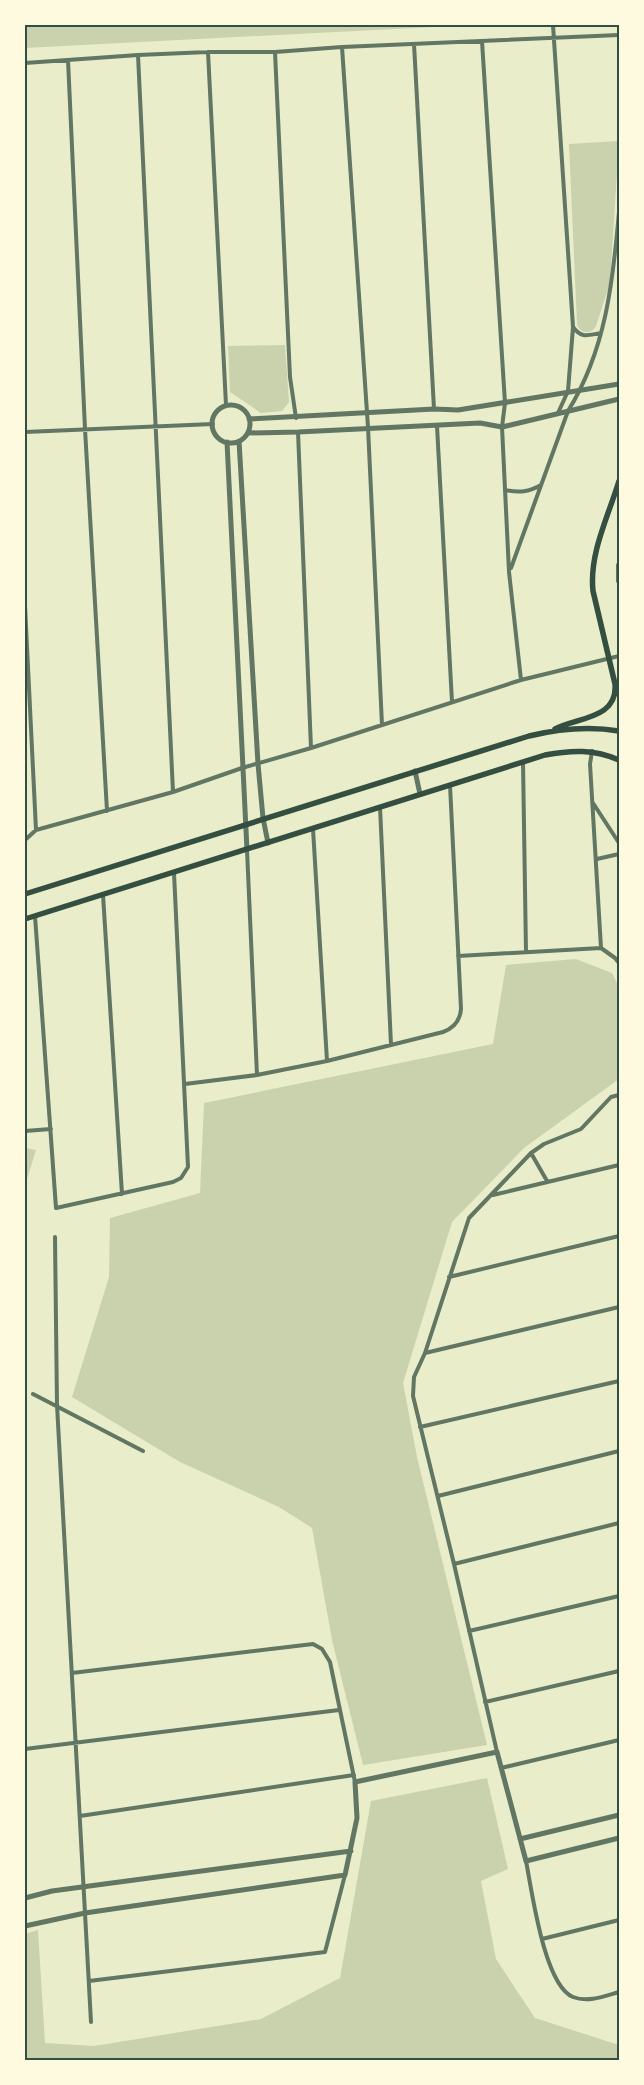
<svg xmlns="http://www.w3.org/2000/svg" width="644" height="2085" viewBox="0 0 644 2085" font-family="'IBM Plex Sans',sans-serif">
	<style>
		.green { fill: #cad2ad }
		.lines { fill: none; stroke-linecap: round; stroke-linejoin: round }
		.minor { stroke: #617663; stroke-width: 4 }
		.tertiary { stroke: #617663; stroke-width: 5 }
		.secondary { stroke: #344e41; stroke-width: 5.5 }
		.neatline { fill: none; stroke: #344e41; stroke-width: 2 }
	</style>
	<rect width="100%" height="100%" fill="#e9edc9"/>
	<path class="green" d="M 25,25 L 437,25 L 433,27 L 25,48 Z
		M 619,141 L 610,283 L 596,326 C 591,335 580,334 577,324 L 569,144 Z
		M 285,345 L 289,402 L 282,411 L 261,413 L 230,392 L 228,346 Z
		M 576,959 L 612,973 L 619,987 L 619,1079 L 524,1148 L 452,1222 L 403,1383 L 417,1457 L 487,1745 L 363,1765 L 332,1640 L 312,1528 L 279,1507 L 180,1462 L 72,1397 L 109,1277 L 110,1218 L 200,1193 L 204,1103 L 493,1044 L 506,965 Z
		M 25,1148 L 36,1150 L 25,1186 Z
		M 487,1778 L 508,1869 L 481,1881 L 496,1959 L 535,2018 L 619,2045 L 619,2060 L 25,2060 L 25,1934 L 38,1930 L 45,2043 L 94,2046 L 261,2019 L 340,1978 L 371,1801 Z"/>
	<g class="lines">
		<path class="minor" d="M 553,25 L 573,327 L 568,391 L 558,413
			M 482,41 L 505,403 L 502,427 L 509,572 L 521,680
			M 414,44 L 434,409
			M 342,47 L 368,427 L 382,725
			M 208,52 L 226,405
			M 275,52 L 290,377 L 296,418
			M 138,55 L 173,792
			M 68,60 L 85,429 L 107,811
			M 25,63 L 138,55 L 208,52 L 275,52 L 342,47 L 619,35
			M 573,327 C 582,339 588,335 601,333
			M 437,426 L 452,702
			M 25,432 L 213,424
			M 298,432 L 311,748
			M 505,490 C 519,493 529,492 541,485
			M 511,568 L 568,411 C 606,350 613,281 619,212
			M 25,606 L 36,830
			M 592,751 L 590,764 L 601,948
			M 523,762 L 526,952
			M 593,803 L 619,843
			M 380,807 L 391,1045
			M 313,829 L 327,1061
			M 25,840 L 36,830 L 173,792 L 242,768 L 311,748 L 521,680 L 619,656
			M 247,850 L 257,1075
			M 597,859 L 619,854
			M 103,895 L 122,1194
			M 35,916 L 56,1208 L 173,1182 L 181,1178 L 188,1167 L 174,873
			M 601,948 L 615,958 L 619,963
			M 458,956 L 601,948
			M 185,1084 L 257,1075 L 327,1061 L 443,1032 C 454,1028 460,1021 461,1009 L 450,785
			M 25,1131 L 51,1129
			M 531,1153 L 547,1181
			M 493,1195 L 619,1165
			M 55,1237 L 57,1405 L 91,2022
			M 449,1277 L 619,1236
			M 425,1353 L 619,1307
			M 33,1394 L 143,1451
			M 420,1427 L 619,1381
			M 438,1496 L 619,1451
			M 454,1564 L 619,1523
			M 469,1631 L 619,1596
			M 72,1673 L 313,1644 L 322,1649 L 330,1662 L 355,1782
			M 485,1702 L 619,1671
			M 25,1749 L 339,1710
			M 497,1752 L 454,1564 L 413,1396 L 414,1377 L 425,1353 L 469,1218 L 531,1153 L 544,1144 L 581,1129 L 611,1097 L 619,1095
			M 501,1768 L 619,1740
			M 80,1816 L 354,1775
			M 526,1861 C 532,1891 544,1985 573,1997 C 588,2003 605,1996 619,1992
			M 542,1939 L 619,1920
			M 89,1981 L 325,1952 L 345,1875"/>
		<path class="tertiary" d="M212 424a19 19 0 1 1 38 0a19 19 0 1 1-38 0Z
			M 249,419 L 434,409 L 458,410 L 619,384
			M 248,433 L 298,432 L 480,423 L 502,427 L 619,399
			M 239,441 L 258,764 L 263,818 L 268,843
			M 227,442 L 247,850
			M 415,771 L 420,794
			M 520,1839 L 619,1815
			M 25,1898 L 52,1891 L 351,1851
			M 25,1926 L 85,1913 L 345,1875 L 357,1818 L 355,1782 L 497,1752 L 526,1861 L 619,1838"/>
		<path class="secondary" d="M 619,565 L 619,581
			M 555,729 C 578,717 618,719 615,684 L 593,591 C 589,554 608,517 619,481
			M 25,894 L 529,736 C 558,729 589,726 619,731
			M 25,919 L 545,755 C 571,750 594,749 619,760"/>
	</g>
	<rect width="644" height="2085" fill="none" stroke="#fefae0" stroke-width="52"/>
	<rect x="26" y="26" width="592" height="2033" class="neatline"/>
</svg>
